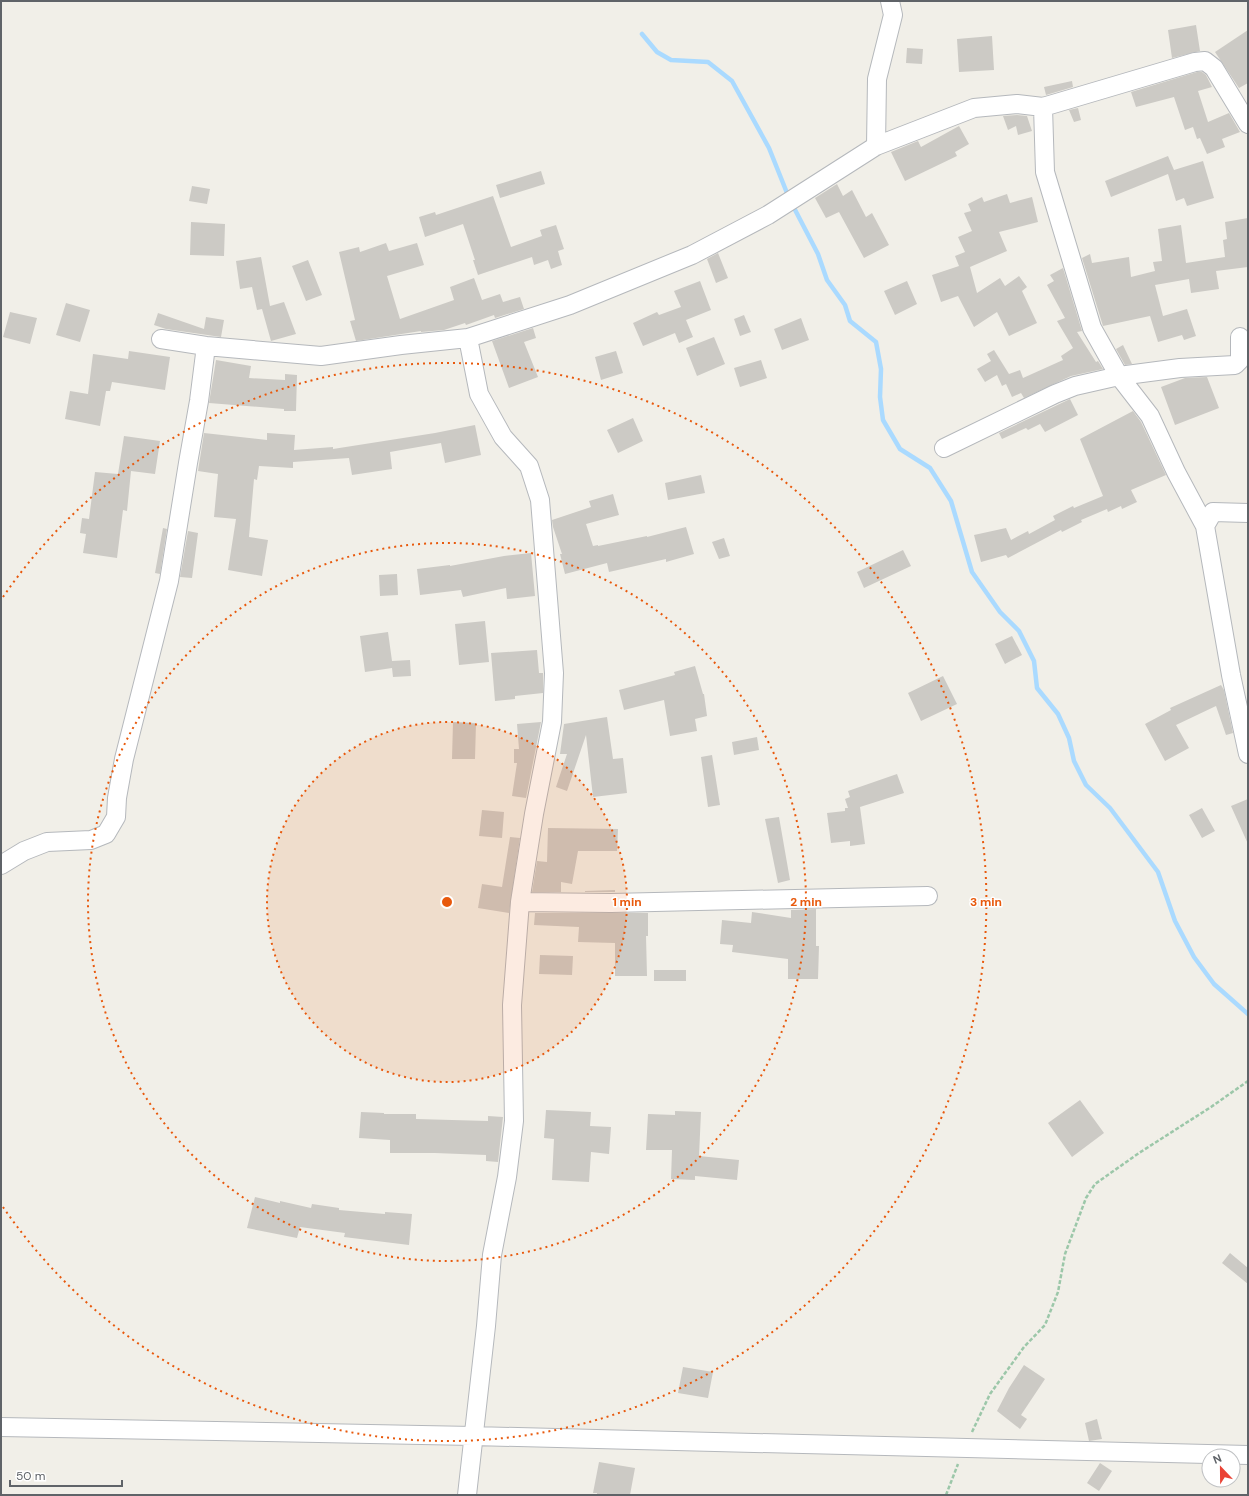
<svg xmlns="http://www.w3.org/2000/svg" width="1249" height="1496" viewBox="0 0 1249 1496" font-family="'DM Sans',sans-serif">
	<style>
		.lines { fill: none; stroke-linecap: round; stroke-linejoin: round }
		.stream { stroke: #aadaff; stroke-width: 4.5 }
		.building { fill: #cccac5 }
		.street-casing { stroke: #b5b8bc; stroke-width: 20 }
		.path { stroke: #9cc7a9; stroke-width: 2.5; stroke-dasharray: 4 2; stroke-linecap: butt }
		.street { stroke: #fff; stroke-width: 18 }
		.ring { fill: none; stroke: #e8590c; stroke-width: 2; stroke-dasharray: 2 4 }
		.centre { fill: #e8590c; stroke: #fff; stroke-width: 2 }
		.ring-label { font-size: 12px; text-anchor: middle; font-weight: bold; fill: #e8590c; stroke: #fff; stroke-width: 3; stroke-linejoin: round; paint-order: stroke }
	</style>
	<rect width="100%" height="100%" fill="#f1efe8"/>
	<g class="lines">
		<path class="stream" d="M 642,34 L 657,52 L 671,60 L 708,62 L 732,81 L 769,148 L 789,198
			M 792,204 L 818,254 L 827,280 L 845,305 L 850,321 L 876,342 L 881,369 L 880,397 L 883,420 L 900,449 L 930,468 L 951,501 L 972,572 L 1000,612 L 1019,631 L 1034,661 L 1037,688 L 1058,714 L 1069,738 L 1074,761 L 1086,785 L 1110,808 L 1158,872 L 1175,921 L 1194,957 L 1214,984 L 1248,1014"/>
	</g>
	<path class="building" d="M 1196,25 L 1200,51 L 1172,58 L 1168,30 Z
		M 1248,30 L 1248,83 L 1239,88 L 1215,52 Z
		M 992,36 L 994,70 L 959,72 L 957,39 Z
		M 907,48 L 923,49 L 922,64 L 906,63 Z
		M 1197,72 L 1202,72 L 1206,75 L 1212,87 L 1198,91 L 1208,122 L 1229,113 L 1240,132 L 1222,139 L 1225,147 L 1207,154 L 1200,138 L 1197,139 L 1193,127 L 1185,130 L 1174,97 L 1136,107 L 1131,92 Z
		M 1072,81 L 1073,87 L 1046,95 L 1044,87 Z
		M 1078,108 L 1081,120 L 1074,122 L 1069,110 Z
		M 1017,115 L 1027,116 L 1032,131 L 1018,135 L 1016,126 L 1008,130 L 1003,116 Z
		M 959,126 L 969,144 L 955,152 L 957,156 L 905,181 L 891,152 L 918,141 L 921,147 Z
		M 1168,156 L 1174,170 L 1203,161 L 1214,198 L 1187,206 L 1184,198 L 1176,201 L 1168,174 L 1111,197 L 1105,181 Z
		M 541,171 L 545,184 L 500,198 L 496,185 Z
		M 837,184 L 843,196 L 852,190 L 866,217 L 872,213 L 889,245 L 864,258 L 839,212 L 826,218 L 815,198 Z
		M 192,186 L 210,189 L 207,204 L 189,201 Z
		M 1007,194 L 1010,203 L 1032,197 L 1038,222 L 999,232 L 1007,251 L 970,267 L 977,293 L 1000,278 L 1005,286 L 1019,276 L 1027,287 L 1022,291 L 1037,323 L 1009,336 L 997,312 L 974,327 L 958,296 L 941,302 L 932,275 L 959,266 L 955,256 L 965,252 L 958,237 L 972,231 L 964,213 L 971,211 L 968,204 L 982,197 L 984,202 Z
		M 493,196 L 511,247 L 542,236 L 540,230 L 556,225 L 564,249 L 558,251 L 562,265 L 551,269 L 548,260 L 534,265 L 532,257 L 478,275 L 473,260 L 475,260 L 463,224 L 425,237 L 419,217 L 435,212 L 436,215 Z
		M 1248,218 L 1248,267 L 1216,271 L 1219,289 L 1191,293 L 1189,279 L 1155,285 L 1163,316 L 1187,309 L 1196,336 L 1184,340 L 1182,335 L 1158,342 L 1150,316 L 1103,326 L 1082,258 L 1090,254 L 1092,263 L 1129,257 L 1131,277 L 1155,271 L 1153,262 L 1162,261 L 1158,229 L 1181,225 L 1186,263 L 1225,257 L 1223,240 L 1227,239 L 1225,222 Z
		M 191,222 L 225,224 L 224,256 L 190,255 Z
		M 386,243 L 389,251 L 417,243 L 424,265 L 387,276 L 400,319 L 454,300 L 450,287 L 474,278 L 482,300 L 500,294 L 503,302 L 520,297 L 524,309 L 495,318 L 494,315 L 466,325 L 465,323 L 444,330 L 421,332 L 421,331 L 356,341 L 350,321 L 355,320 L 339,252 L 359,247 L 360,252 Z
		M 718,253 L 728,278 L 716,283 L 707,259 Z
		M 261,257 L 270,306 L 284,302 L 296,334 L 271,341 L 262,309 L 257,310 L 252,287 L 240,289 L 236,261 Z
		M 308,260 L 322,295 L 306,301 L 292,266 Z
		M 1063,268 L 1082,331 L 1077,332 L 1096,362 L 1098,361 L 1103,369 L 1071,376 L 1024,398 L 1021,393 L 1012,397 L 1006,384 L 1002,386 L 997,375 L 985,382 L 977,369 L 991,361 L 987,354 L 994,350 L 1009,374 L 1020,370 L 1023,378 L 1063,360 L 1061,356 L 1073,348 L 1057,321 L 1065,318 L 1047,285 L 1054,281 L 1050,275 Z
		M 700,281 L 711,310 L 686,320 L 693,337 L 679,343 L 675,333 L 643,346 L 633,323 L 657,312 L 659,315 L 681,307 L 674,291 Z
		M 907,281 L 917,304 L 895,315 L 884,291 Z
		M 66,303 L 90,310 L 80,342 L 56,335 Z
		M 10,312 L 37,318 L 30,344 L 3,337 Z
		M 158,313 L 204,329 L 206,317 L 224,320 L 221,337 L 166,329 L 154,325 Z
		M 744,315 L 751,332 L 740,336 L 734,319 Z
		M 801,318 L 809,340 L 782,350 L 774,329 Z
		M 533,328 L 536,338 L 524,342 L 538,377 L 509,388 L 492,341 Z
		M 714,337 L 725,364 L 697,376 L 686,348 Z
		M 1123,345 L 1132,364 L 1125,365 L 1116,349 Z
		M 129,351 L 170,357 L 165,390 L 112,382 L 110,391 L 106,391 L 100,426 L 65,419 L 70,391 L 88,394 L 93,354 L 128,359 Z
		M 616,351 L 623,373 L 601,380 L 595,357 Z
		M 216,360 L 251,366 L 249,378 L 285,380 L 285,374 L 297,375 L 296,411 L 284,411 L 284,409 L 209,403 Z
		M 761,360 L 767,378 L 740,387 L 734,368 Z
		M 1207,377 L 1219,408 L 1175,425 L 1161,387 L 1185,378 Z
		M 1070,399 L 1078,415 L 1045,432 L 1040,424 L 1028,430 L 1026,428 L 1002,439 L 999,433 Z
		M 1133,411 L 1141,422 L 1166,475 L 1131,490 L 1137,502 L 1122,509 L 1121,506 L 1108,512 L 1107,509 L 1081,520 L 1082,522 L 1062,532 L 1061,530 L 1008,558 L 1006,555 L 981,562 L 974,535 L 1006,528 L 1011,540 L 1028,531 L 1029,534 L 1055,520 L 1053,516 L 1073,506 L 1074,508 L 1103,496 L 1080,439 Z
		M 633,418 L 643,441 L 618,453 L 607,430 Z
		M 475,425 L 481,455 L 445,463 L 441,443 L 390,452 L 392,469 L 352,475 L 349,458 L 293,462 L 293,468 L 259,466 L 257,480 L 254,479 L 249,537 L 268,540 L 262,576 L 228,570 L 236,519 L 214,517 L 218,474 L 198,471 L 204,433 L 267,440 L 267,433 L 295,435 L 294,450 L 333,447 L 333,449 L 435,433 Z
		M 124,436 L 160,441 L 155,474 L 131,471 L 127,511 L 123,510 L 117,558 L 83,553 L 86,534 L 80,533 L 82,518 L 89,519 L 95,472 L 118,474 Z
		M 701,475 L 705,493 L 668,500 L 665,483 Z
		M 613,494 L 619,515 L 586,524 L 593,546 L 598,545 L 598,546 L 647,536 L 647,537 L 686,527 L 694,554 L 666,562 L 666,559 L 609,572 L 607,563 L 565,574 L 560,554 L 562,554 L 553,527 L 552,520 L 591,507 L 589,501 Z
		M 163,528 L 167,529 L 160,574 L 155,573 Z
		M 188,531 L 198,533 L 192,578 L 180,577 Z
		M 724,538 L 730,556 L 719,559 L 712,542 Z
		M 903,550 L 911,566 L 864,588 L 857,572 Z
		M 531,553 L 535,596 L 507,599 L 506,588 L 463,597 L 461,590 L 420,595 L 417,569 L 450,565 L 450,566 L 504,556 Z
		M 397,574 L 398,595 L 380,596 L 379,575 Z
		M 485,621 L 489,662 L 459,665 L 455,624 Z
		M 388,632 L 392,661 L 410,660 L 411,676 L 393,677 L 392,668 L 365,672 L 360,636 Z
		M 1012,636 L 1022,655 L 1005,664 L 995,644 Z
		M 537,650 L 539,673 L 543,673 L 543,693 L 515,696 L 515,699 L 495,701 L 491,653 Z
		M 695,666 L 703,694 L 704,694 L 707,716 L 695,719 L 697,731 L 670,736 L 664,700 L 624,710 L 619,690 L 675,675 L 674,672 Z
		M 943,676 L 957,704 L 921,721 L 908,693 Z
		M 1221,685 L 1224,690 L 1233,733 L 1226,735 L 1216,706 L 1176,725 L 1189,748 L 1165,761 L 1145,724 L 1171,710 L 1170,708 Z
		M 607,717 L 613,759 L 623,758 L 627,793 L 593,797 L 586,735 L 567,791 L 556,787 L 567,754 L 560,754 L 564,724 Z
		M 453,722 L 476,723 L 475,759 L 452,759 Z
		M 541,722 L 526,798 L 512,796 L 517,763 L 514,763 L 514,749 L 519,749 L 517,724 Z
		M 757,737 L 759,750 L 734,755 L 732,742 Z
		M 712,755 L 720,805 L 708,807 L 701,757 Z
		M 897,774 L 904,793 L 860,807 L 865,844 L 850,846 L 850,841 L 831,843 L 827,813 L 845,811 L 845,808 L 848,808 L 845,799 L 850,797 L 848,791 Z
		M 1248,799 L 1248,844 L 1231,806 Z
		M 1202,808 L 1215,831 L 1202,838 L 1189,815 Z
		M 482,810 L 504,812 L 502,838 L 479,836 Z
		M 779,817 L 790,880 L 778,883 L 765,819 Z
		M 548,828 L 618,829 L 617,851 L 578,851 L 572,884 L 561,882 L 561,892 L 532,892 L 537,861 L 547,862 Z
		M 510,837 L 520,838 L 509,913 L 478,908 L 482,884 L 502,887 Z
		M 615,890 L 615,892 L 585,892 L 585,891 Z
		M 816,909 L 816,946 L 819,946 L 818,979 L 788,979 L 788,959 L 732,952 L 733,945 L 720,944 L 722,920 L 751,923 L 752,912 L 791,918 L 791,910 Z
		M 535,913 L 648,913 L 648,936 L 646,936 L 647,976 L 615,976 L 615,943 L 578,942 L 579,927 L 534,925 Z
		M 540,955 L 573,956 L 572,975 L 539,974 Z
		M 654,970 L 686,970 L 686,981 L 654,981 Z
		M 1080,1100 L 1104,1133 L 1072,1157 L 1048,1123 Z
		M 546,1110 L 591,1112 L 590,1126 L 611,1127 L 609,1154 L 591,1152 L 589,1182 L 552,1180 L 554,1139 L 544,1138 Z
		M 675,1111 L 701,1112 L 699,1156 L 739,1160 L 737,1180 L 695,1176 L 695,1180 L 671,1179 L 672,1150 L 646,1150 L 648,1114 L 675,1115 Z
		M 361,1112 L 384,1113 L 384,1114 L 416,1114 L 416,1119 L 488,1121 L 488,1116 L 503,1117 L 498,1162 L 486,1161 L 486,1155 L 435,1153 L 390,1153 L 390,1140 L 359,1138 Z
		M 255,1197 L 280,1203 L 280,1201 L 311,1208 L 312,1204 L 339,1208 L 339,1210 L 385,1214 L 385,1212 L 412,1214 L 409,1245 L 344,1237 L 345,1233 L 300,1227 L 297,1238 L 247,1228 Z
		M 1230,1253 L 1248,1268 L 1248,1284 L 1222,1263 Z
		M 1024,1365 L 1045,1379 L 1021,1415 L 1027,1419 L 1020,1429 L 997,1411 L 1009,1388 Z
		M 683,1367 L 713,1372 L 708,1398 L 678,1393 Z
		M 1097,1419 L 1102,1439 L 1089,1441 L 1085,1423 Z
		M 599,1462 L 635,1468 L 630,1495 L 597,1495 L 597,1493 L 593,1493 Z
		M 1100,1463 L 1112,1471 L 1099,1491 L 1087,1483 Z"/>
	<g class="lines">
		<g class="street-casing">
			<path id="street" d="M 1043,107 L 1045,172 L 1092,328 L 1119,376 L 1150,416 L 1176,472 L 1205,526 L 1231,675 L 1248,754
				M 876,146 L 877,79 L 893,15 L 890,1
				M 161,339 L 206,346 L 321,356 L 401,345 L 468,338 L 570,305 L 692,255 L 768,215 L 876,146 L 974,108 L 1017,104 L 1043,107 L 1195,62 L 1205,61 L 1214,68 L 1248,124
				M 944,448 L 1055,394 L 1075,386 L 1119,376 L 1180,368 L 1235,365 L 1240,360 L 1240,337
				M 1205,526 L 1213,512 L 1248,513
				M 1,865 L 24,851 L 47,842 L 91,840 L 106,834 L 116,817 L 117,798 L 124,759 L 169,581 L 188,463 L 199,401 L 206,346
				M 520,902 L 611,903 L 928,896
				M 1,1427 L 473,1436 L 1248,1455
				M 467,1495 L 486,1326 L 492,1255 L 507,1177 L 514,1121 L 512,1005 L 520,902 L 534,814 L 552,722 L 554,673 L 540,500 L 529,466 L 503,437 L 479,394 L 468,338"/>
		</g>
		<path class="path" d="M 972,1432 L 990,1394 L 1024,1347 L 1045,1325 L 1058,1292 L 1065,1254 L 1086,1198 L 1095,1184 L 1139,1153 L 1211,1107 L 1248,1081
			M 946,1495 L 958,1464"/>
		<use href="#street" class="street"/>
	</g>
	<circle cx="447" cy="902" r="180" fill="#e8590c" fill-opacity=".12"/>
	<g class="ring">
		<circle cx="447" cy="902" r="180"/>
		<circle cx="447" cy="902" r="359"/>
		<path d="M3 597A539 539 0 1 1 3 1207"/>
	</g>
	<circle cx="447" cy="902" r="6" class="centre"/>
	<g class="ring-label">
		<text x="627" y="906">1 min</text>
		<text x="806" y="906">2 min</text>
		<text x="986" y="906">3 min</text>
	</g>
	<rect width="1249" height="1496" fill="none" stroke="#5f6368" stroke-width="4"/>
	<g transform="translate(1221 1468) rotate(338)"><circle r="19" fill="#ffffff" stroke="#bfc1c3"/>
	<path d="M0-3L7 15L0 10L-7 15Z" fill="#ea4335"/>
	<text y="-6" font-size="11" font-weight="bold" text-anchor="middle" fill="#5f6368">N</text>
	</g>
	<path d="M10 1480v6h112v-6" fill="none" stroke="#5f6368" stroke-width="2"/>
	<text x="16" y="1480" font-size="12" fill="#5f6368" stroke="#ffffff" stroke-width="3" paint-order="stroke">50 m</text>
</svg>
